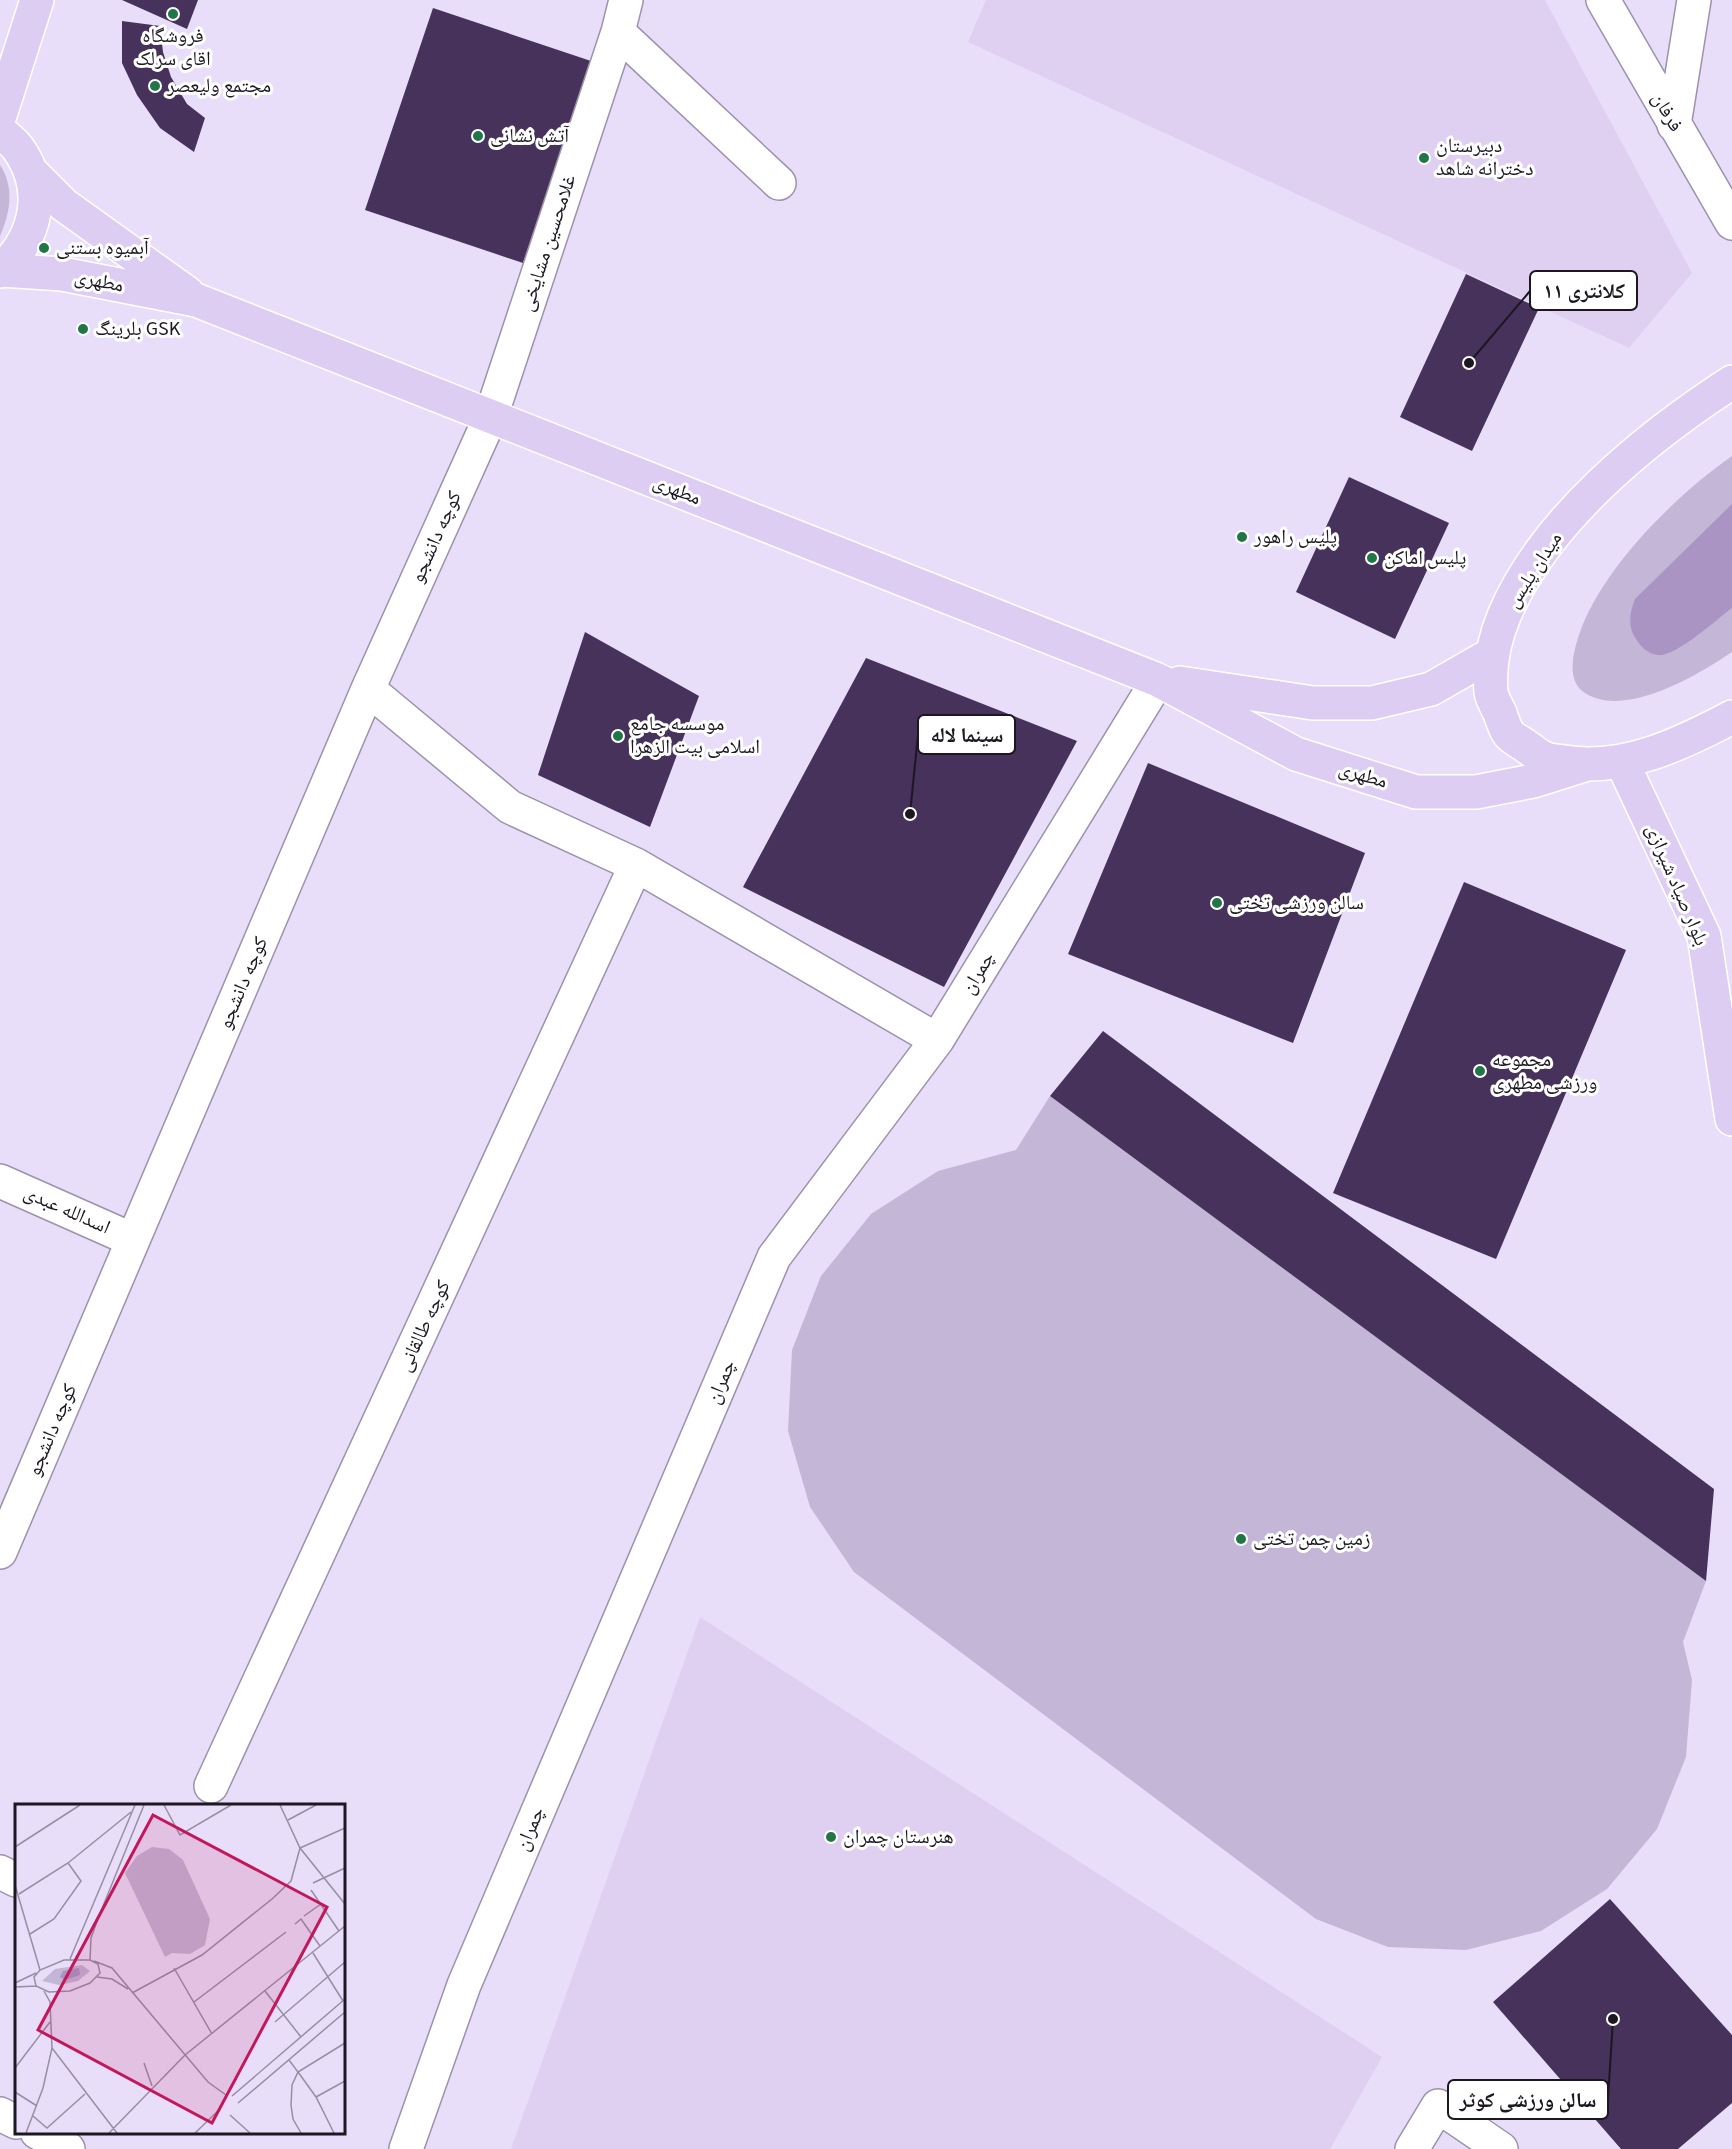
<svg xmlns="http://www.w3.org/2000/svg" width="1732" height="2149" viewBox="0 0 1732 2149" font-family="'Source Sans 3','Noto Naskh Arabic',sans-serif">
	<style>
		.built { fill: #dfd0f2 }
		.green { fill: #c4b6d6 }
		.water { fill: #aa94c4 }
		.building { fill: #46325b }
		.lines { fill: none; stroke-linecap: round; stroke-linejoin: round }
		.minor-casing { stroke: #9d91ab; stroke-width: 36 }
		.major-casing { stroke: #fff; stroke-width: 36 }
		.minor { stroke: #fff; stroke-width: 33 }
		.major { stroke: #ddcdf2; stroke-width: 33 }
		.poi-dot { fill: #217648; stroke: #fff; stroke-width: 2 }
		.labels { text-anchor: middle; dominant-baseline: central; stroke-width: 6; stroke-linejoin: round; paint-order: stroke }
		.poi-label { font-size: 20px; fill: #1c1721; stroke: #fff; text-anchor: start }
		.street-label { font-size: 20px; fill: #1c1721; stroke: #fff }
		.inset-road { fill: none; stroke: #978ea3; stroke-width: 1.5 }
		.view { fill: #c2185b; fill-opacity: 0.15; stroke: #c2185b; stroke-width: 3 }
		.inset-edge { fill: none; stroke: #1c1721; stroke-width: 3 }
		.leader { fill: none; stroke: #1c1721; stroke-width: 2 }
		.callout-dot { fill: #1c1721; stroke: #fff; stroke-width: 2 }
		.callout { fill: #fff; stroke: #1c1721; stroke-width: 2 }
		.callout-label { font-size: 21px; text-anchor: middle; font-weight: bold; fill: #1c1721 }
	</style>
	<rect width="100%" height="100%" fill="#e9def9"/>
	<path class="built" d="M 986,0 L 1545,0 L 1692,273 L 1629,348 L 968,42 Z
		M 700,1617 L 1382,2057 L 1330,2149 L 511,2149 Z"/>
	<path class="green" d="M 0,165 C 15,188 10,213 0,236 Z
		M 1732,456 L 1732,652 C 1698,675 1625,719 1585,693 C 1566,681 1573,653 1579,635 C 1601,569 1676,495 1732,456 Z
		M 1050,1096 L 1706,1581 L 1683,1642 L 1692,1680 L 1686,1757 L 1657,1829 L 1607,1889 L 1541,1931 L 1466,1950 L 1388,1947 L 1316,1919 L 854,1572 L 810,1507 L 788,1431 L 792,1350 L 821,1276 L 871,1214 L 938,1171 L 1016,1150 Z"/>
	<path class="water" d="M 1732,504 L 1732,608 C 1717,619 1676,657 1658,655 C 1648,654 1641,647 1636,639 C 1627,626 1630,612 1635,599 Z"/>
	<path class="building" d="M 122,0 L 198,0 L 187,29 Z
		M 433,8 L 591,61 L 523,263 L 365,210 Z
		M 122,21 L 160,26 L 163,52 L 171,77 L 187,104 L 205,118 L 194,152 L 160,128 L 137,95 L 122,63 Z
		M 1466,274 L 1539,308 L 1472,451 L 1400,417 Z
		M 1349,477 L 1449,523 L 1395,639 L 1296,592 Z
		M 585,632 L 699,696 L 650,827 L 538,775 Z
		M 866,658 L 1077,741 L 944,987 L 743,887 Z
		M 1148,763 L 1365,853 L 1293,1043 L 1068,954 Z
		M 1464,882 L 1626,950 L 1496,1259 L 1333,1193 Z
		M 1103,1031 L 1714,1489 L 1706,1581 L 1050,1096 Z
		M 1610,1899 L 1732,2035 L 1732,2103 L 1678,2149 L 1621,2149 L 1493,2002 Z"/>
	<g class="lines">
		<g class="minor-casing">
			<path id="minor" d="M 1603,0 L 1732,223
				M 618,32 L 779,183
				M 1674,125 L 1694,0
				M 368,689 L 510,807 L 636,865 L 937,1040
				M 0,1181 L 133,1240
				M 0,1552 L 368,689 L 491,416 L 618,32 L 626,0
				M 211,1786 L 636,865
				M 0,1872 L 16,1880
				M 0,2114 L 16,2122
				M 37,2132 L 68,2149
				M 406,2149 L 464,1985 L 774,1257 L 937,1040 L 1158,680
				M 1412,2149 L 1438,2106 L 1501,2149"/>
		</g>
		<g class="major-casing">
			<path id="major" d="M 0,115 L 37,0
				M 0,131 C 5,136 12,141 17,147 C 48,189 37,238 0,271
				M 30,171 L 64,205 L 187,293
				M 1,270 L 62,274 L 196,300 L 1158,680 L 1296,754 L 1416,792 L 1476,792 L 1533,781 L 1584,765
				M 1732,382 C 1647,437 1544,520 1504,616 C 1494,640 1489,667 1491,692 C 1492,699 1497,707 1500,713 C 1502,719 1505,729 1509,734 C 1513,739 1522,743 1527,747 C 1532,750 1537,755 1542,757 C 1548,761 1557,761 1564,762 C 1623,772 1681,744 1732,717
				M 1180,683 L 1313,703 L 1372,703 L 1431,689 L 1492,654
				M 1622,762 L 1704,936 L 1732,1119"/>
		</g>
		<use href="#minor" class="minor"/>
		<use href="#major" class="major"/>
	</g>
	<g class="poi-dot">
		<circle cx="173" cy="14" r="6"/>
		<circle cx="155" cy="86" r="6"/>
		<circle cx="478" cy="136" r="6"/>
		<circle cx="1424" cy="158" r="6"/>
		<circle cx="44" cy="248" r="6"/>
		<circle cx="83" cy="329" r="6"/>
		<circle cx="1242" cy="537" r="6"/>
		<circle cx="1372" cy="558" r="6"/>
		<circle cx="618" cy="736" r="6"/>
		<circle cx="1217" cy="903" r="6"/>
		<circle cx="1480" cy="1071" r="6"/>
		<circle cx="1241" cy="1539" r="6"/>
		<circle cx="831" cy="1837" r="6"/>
	</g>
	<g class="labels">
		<g class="poi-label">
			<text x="173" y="36" text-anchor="middle">فروشگاه<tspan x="173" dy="23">اقای سرلک</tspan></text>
			<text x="167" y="86">مجتمع ولیعصر</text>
			<text x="490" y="136">آتش نشانی</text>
			<text x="1436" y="146">دبیرستان<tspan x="1436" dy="23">دخترانه شاهد</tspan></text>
			<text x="56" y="248">آبمیوه بستنی</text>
			<text x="95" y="329">بلرینگ GSK</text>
			<text x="1254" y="537">پلیس راهور</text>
			<text x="1384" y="558">پلیس اماکن</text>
			<text x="630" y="724">موسسه جامع<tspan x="630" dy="23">اسلامی بیت الزهرا</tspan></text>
			<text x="1229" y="903">سالن ورزشی تختی</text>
			<text x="1492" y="1060">مجموعه<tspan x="1492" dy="23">ورزشی مطهری</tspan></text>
			<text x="1253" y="1539">زمین چمن تختی</text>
			<text x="843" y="1837">هنرستان چمران</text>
		</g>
		<g class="street-label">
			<text transform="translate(1667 112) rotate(60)">فرفان</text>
			<text transform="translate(548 243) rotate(-72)">غلامحسین مشایخی</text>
			<text transform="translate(99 281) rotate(11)">مطهری</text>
			<text transform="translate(677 490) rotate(22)">مطهری</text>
			<text transform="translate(436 537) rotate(-66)">کوچه دانشجو</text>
			<text transform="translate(1534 570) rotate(-57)">میدان پلیس</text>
			<text transform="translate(1363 775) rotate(17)">مطهری</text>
			<text transform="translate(1677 885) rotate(67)">بلوار صیاد شیرازی</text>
			<text transform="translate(978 973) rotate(-59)">چمران</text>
			<text transform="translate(243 983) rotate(-67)">کوچه دانشجو</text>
			<text transform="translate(67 1210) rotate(24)">اسدالله عبدی</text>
			<text transform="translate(424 1326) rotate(-65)">کوچه طالقانی</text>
			<text transform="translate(721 1382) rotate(-67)">چمران</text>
			<text transform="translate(52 1430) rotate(-67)">کوچه دانشجو</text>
			<text transform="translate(530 1829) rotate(-67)">چمران</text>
		</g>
	</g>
	<g transform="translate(15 1804)">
		<rect width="330" height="330" fill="#e9def9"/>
		<path d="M 137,43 L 154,45 L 168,56 L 195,115 L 190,141 L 175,150 L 157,149 L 150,153 L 110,69 L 122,52 ZM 67,161 L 75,167 L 63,177 L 44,181 L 27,177 L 40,165 Z" fill="#c4b6d6"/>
		<path d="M 64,164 L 65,171 L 50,176 L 45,173 L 48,167 Z" fill="#aa94c4"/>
		<path class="inset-road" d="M 149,1 L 165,31 L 216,1M 265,1 L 285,44 L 330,100M 273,16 L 301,1M 0,43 L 65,1M 285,44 L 330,24M 298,79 L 330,64M 0,81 L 25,166M 296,86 L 324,127M 4,90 L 53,59 L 116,8M 289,112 L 306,100M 280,120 L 286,115 L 305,142M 15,130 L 39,115 L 66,77 L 53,59M 298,149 L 328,197M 55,155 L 120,1M 49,156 L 75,156 L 83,160 L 85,169 L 75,179 L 55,187 L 34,188 L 21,182 L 19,173 L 25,166 ZM 75,156 L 76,134 L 84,112 L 129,1M 79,157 L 97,164 L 193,278 L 211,291M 159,164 L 197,230M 82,173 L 97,175 L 113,185M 0,179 L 21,169M 0,183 L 21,182M 250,187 L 286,233M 117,189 L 187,151 L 257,95 L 276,77 L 285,44M 179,198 L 271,128M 260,218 L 330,158M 37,244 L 102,329M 274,256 L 283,268 L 277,281 L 276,301 L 278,315 L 286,329M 129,259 L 137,282M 0,264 L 35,218M 0,288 L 22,302M 217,292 L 330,195M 301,293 L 330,277M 223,299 L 330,208M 215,311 L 235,329M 18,312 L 32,324 L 70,290M 11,329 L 28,284 L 37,244 L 35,198 L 29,187M 94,329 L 170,251 L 330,122M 180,329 L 204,306M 319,329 L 301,293 L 283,268 L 330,239"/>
		<path class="view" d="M 138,11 L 312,103 L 197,319 L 23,226 Z"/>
		<rect width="330" height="330" class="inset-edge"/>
	</g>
	<path class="leader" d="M1469 363L1530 291M910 814L918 735M1613 2019L1608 2099"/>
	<g class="callout-dot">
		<circle cx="1469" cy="363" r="6"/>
		<circle cx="910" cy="814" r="6"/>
		<circle cx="1613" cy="2019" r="6"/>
	</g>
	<g class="callout">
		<rect x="1530" y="271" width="107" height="39" rx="6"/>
		<rect x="918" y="715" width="97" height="39" rx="6"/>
		<rect x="1448" y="2080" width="160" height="39" rx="6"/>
	</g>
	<g class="callout-label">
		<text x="1584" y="298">کلانتری ۱۱</text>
		<text x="967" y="742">سینما لاله</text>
		<text x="1528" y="2107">سالن ورزشی کوثر</text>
	</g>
</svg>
